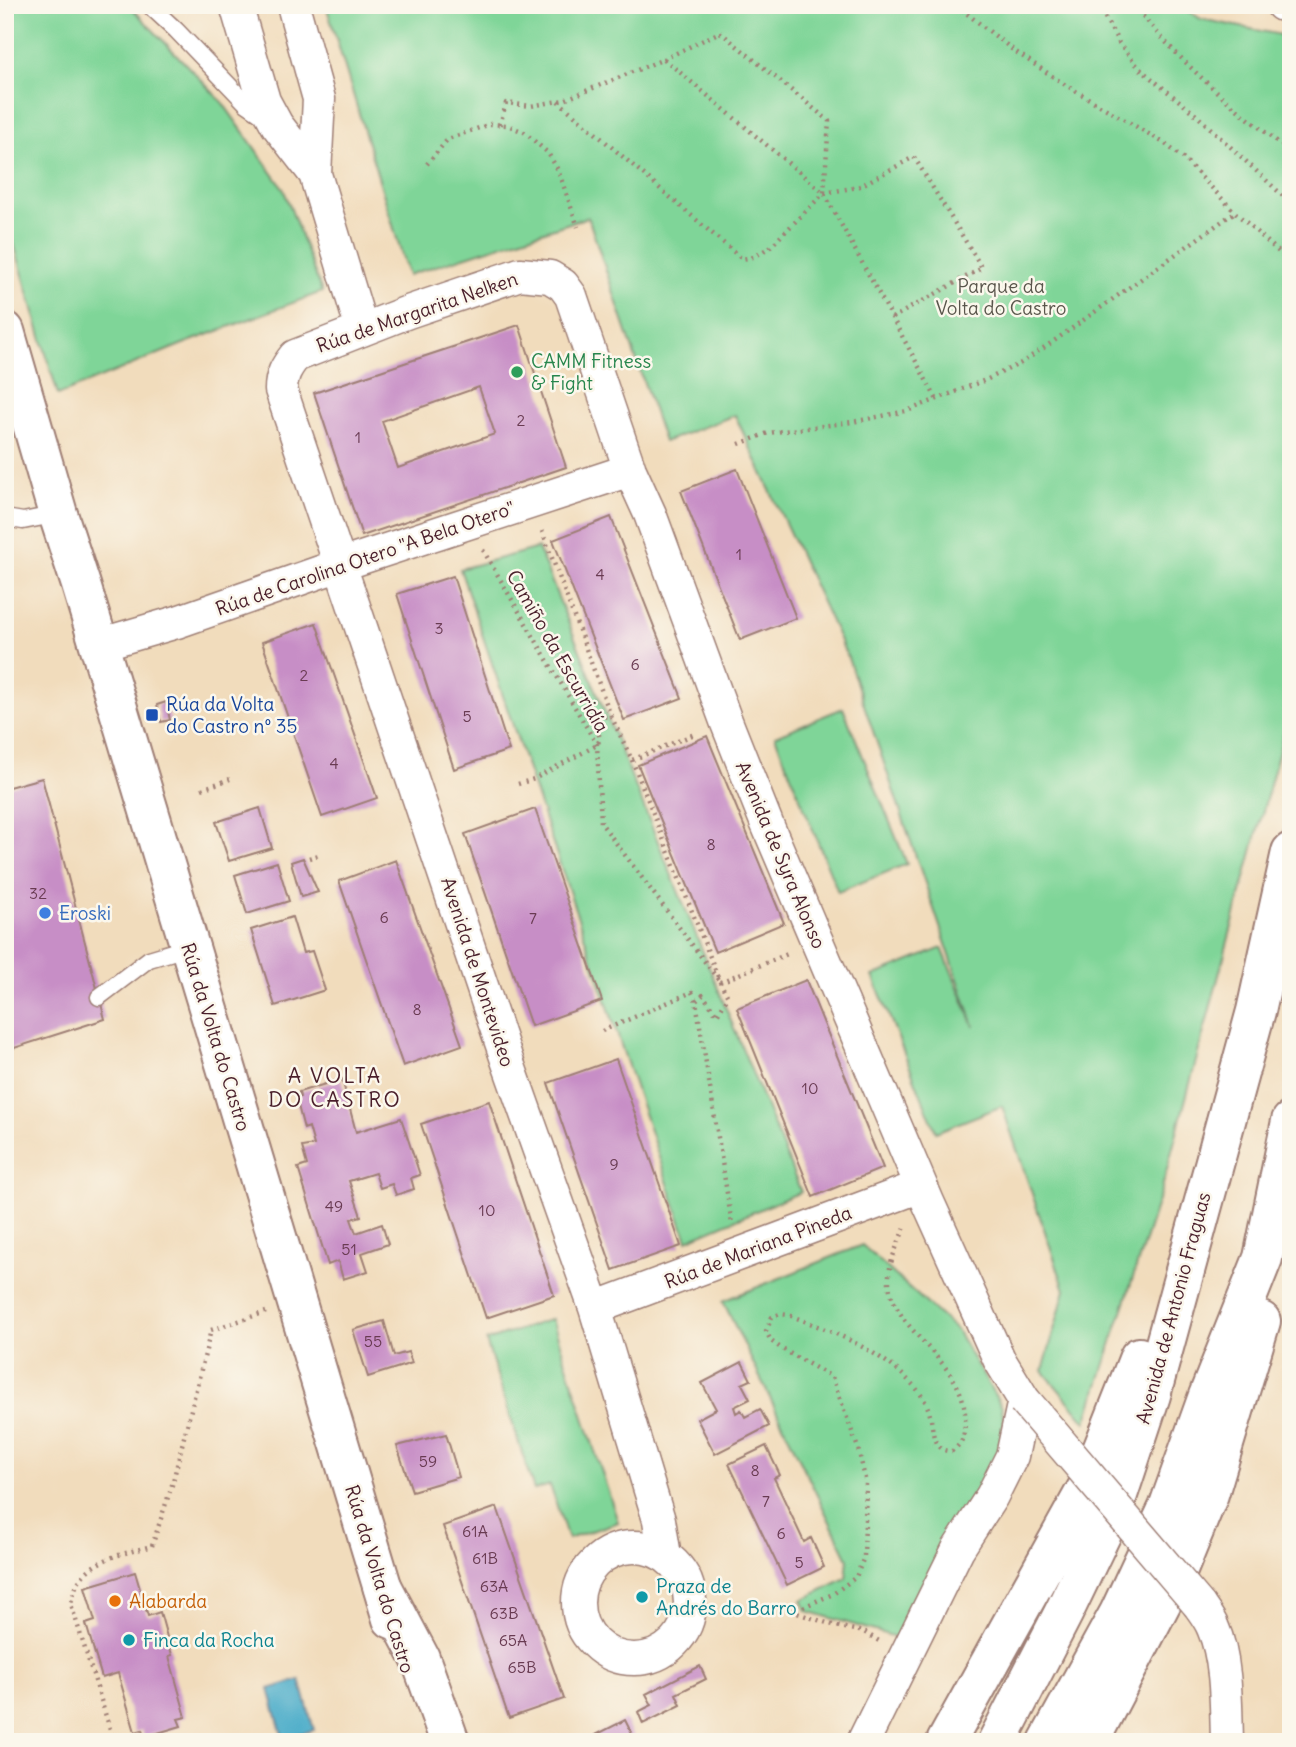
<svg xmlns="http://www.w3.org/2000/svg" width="1296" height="1747" viewBox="0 0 1296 1747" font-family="Delius,sans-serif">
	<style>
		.green { fill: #7fd598; stroke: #647a62; stroke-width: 2 }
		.water { fill: #49acc9; stroke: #4a667a; stroke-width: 2 }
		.building { fill: #c78ec6; fill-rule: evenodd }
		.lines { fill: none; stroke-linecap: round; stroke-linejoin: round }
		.service-casing { stroke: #9e7e74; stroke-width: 19 }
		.minor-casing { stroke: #9e7e74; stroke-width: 35 }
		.tertiary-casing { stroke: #9e7e74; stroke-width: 42 }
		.trunk-casing { stroke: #9e7e74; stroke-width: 42 }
		.path { stroke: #9e7e74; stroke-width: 4.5; stroke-dasharray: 2 5; stroke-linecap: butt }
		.service { stroke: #fff; stroke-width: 16 }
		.minor { stroke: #fff; stroke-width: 32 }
		.tertiary { stroke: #fff; stroke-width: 38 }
		.trunk { stroke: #fff; stroke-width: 38 }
		.minor-bridge-casing { stroke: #9e7e74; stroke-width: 35; stroke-linecap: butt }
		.minor-bridge { stroke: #fff; stroke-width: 32 }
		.leisure-dot { fill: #2e9e5b; stroke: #fbf7ec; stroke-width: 2.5 }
		.transit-dot { fill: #1a4fb4; stroke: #fbf7ec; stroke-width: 2.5 }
		.shop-dot { fill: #3f7fe0; stroke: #fbf7ec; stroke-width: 2.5 }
		.culture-dot { fill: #0f9aa8; stroke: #fbf7ec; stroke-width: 2.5 }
		.food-dot { fill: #e8710a; stroke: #fbf7ec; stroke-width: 2.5 }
		.labels { text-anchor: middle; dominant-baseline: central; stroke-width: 5; stroke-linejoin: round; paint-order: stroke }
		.number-label { font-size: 16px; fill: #693b52 }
		.park-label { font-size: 19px; fill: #5a564c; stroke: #fbf7ec }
		.street-label { font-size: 19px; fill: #4a1f2b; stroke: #fbf7ec }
		.leisure-label { font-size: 19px; fill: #27864d; stroke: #fbf7ec; text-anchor: start }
		.transit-label { font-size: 19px; fill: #164399; stroke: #fbf7ec; text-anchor: start }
		.shop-label { font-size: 19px; fill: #366cbe; stroke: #fbf7ec; text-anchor: start }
		.culture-label { font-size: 19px; fill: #0d838f; stroke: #fbf7ec; text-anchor: start }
		.food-label { font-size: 19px; fill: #c56008; stroke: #fbf7ec; text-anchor: start }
		.neighbourhood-label { font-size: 21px; letter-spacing: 2px; fill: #4a1f2b; stroke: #fbf7ec }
	</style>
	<rect width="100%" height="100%" fill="#fbf7ec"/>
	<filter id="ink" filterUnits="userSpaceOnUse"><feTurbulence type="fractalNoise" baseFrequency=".0143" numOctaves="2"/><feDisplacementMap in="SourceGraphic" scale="14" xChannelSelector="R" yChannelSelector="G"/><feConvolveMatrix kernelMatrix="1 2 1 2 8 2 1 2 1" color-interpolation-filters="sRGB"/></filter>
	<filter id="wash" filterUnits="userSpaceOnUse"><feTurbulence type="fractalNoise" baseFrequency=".00686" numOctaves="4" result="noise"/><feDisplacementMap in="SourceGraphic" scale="28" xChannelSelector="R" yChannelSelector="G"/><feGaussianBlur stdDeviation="1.57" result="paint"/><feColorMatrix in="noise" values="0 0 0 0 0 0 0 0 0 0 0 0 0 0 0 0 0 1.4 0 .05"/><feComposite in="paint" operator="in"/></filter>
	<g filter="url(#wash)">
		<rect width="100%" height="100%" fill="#f1dcbc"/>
		<path class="green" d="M 5,5 L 129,5 L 222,102 L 283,188 L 322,292 L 183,344 L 58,395 L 5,213 Z
			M 326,5 L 1180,5 L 1201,19 L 1291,37 L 1291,706 L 1162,1188 L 1086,1422 L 1043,1371 L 1065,1290 L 1002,1106 L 936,1132 L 873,976 L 942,948 L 974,1026 L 848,658 L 735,415 L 664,442 L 588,217 L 408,275 Z
			M 538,548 L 801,1192 L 687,1240 L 460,569 Z
			M 843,708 L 907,864 L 838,892 L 775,736 Z
			M 862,1245 L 956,1330 L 1002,1407 L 1004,1425 L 999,1453 L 902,1639 L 807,1611 L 802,1600 L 846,1578 L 848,1559 L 723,1301 Z
			M 552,1319 L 618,1522 L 568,1539 L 550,1485 L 534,1490 L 486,1341 Z"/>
		<path class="water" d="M 300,1680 L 314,1730 L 283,1738 L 269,1689 Z"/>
		<g id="blocks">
			<path class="building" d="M 519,325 L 566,467 L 362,536 L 314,393 ZM 479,387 L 495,434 L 398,468 L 382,421 Z
				M 737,469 L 796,618 L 740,640 L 681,491 Z
				M 611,517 L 682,698 L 624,720 L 553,540 Z
				M 453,576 L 509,750 L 454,769 L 397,594 Z
				M 316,623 L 377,798 L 322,817 L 262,642 Z
				M 166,702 L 170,720 L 161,722 L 157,705 Z
				M 707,736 L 784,923 L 715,952 L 638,765 Z
				M 42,778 L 105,1019 L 5,1051 L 5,788 Z
				M 260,808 L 272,848 L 229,861 L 216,822 Z
				M 535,809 L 602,1001 L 531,1026 L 465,834 Z
				M 303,858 L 318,892 L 301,897 L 291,862 Z
				M 396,860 L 462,1045 L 403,1066 L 339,881 Z
				M 277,862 L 289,901 L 247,914 L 235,875 Z
				M 292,917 L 303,953 L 312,951 L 325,990 L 275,1006 L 251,930 Z
				M 806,980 L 883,1168 L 813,1197 L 737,1008 Z
				M 616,1059 L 681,1246 L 613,1270 L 548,1083 Z
				M 342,1079 L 356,1132 L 401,1118 L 420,1175 L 411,1178 L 414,1189 L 396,1195 L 392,1184 L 380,1188 L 375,1173 L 349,1181 L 361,1216 L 351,1219 L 356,1233 L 382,1224 L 388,1244 L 362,1253 L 368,1271 L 343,1279 L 338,1261 L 328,1265 L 298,1168 L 307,1165 L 302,1147 L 314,1145 L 309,1127 L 304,1129 L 296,1098 L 300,1097 L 299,1092 Z
				M 489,1101 L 554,1295 L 486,1318 L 421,1124 Z
				M 384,1321 L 394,1356 L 408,1352 L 412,1363 L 368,1377 L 353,1330 Z
				M 742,1362 L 751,1380 L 742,1384 L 750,1399 L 734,1407 L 736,1413 L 741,1410 L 745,1417 L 760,1409 L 769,1426 L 715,1454 L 697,1419 L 716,1409 L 702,1383 Z
				M 446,1434 L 459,1477 L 412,1491 L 397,1446 Z
				M 766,1446 L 780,1475 L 774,1478 L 804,1542 L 811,1538 L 824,1567 L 787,1585 L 729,1464 Z
				M 497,1507 L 564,1699 L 509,1718 L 443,1526 Z
				M 135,1572 L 148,1616 L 160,1612 L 172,1655 L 169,1656 L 186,1717 L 178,1719 L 181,1726 L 144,1737 L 142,1730 L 135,1732 L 118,1673 L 102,1678 L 86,1624 L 95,1621 L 85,1587 Z
				M 700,1666 L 706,1679 L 676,1694 L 681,1705 L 643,1724 L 638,1712 L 652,1705 L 646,1694 Z
				M 625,1720 L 636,1742 L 582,1742 Z"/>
		</g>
	</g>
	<g filter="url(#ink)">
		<use href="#blocks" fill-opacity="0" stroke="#9e7e74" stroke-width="2"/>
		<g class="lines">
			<g class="service-casing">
				<path id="service" d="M 149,5 L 176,30 L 247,104 L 266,117
					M 5,518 L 23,521 L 58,514
					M 99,997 L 149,959 L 189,947"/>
			</g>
			<g class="minor-casing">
				<path id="minor" d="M 236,5 L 264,101 L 277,125 L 315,174
					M 293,5 L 319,99 L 315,174 L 362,330
					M 1282,5 L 1291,7
					M 98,645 L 177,622 L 340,565 L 630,470
					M 595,1308 L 921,1186
					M578 1603a56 56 0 1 1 112 0a56 56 0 1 1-112 0Z
					M 665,1556 L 659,1520 L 595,1308 L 508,1063 L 281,390 C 281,376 286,367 295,356 L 408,312 L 520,274 L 550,277 L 563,285 L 571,296 L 630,470 L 650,514 L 726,721 L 767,824 L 928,1202 L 999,1359 L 1024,1400 L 1012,1456 L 992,1496 L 958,1549 L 863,1742
					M 1199,1605 C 1204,1612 1210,1620 1213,1628 C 1227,1659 1226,1708 1227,1742"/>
			</g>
			<g class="tertiary-casing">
				<path id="tertiary" d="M 5,331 L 58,514 L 81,585 L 392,1619"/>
			</g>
			<g class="trunk-casing">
				<path id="trunk" d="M 383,1588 L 420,1658 L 450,1742
					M 946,1742 L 1087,1488 L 1139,1357
					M 997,1742 L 1064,1612 L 1113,1510 L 1151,1395 L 1256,1011 L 1291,852
					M 1048,1742 L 1119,1613 L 1168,1508 L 1208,1396 L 1263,1258 L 1291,1121
					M 1089,1742 L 1176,1575 L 1209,1494 L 1261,1321"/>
			</g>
			<path class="path" d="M 956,5 L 1013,50 L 1064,84 L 1164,143 L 1183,158 L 1235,212 L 1291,263
				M 1098,5 L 1119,43 L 1140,69 L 1194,113 L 1280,193 L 1291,206
				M 1134,5 C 1180,63 1233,108 1291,152
				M 664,59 L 824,193 L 937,400
				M 558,101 L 742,259 L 754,257 L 770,247 L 824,193 L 858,187 L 914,157 L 982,268 L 892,318
				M 500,125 L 506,103 L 531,106 L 564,100 L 664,59 L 720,32 L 829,121 L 824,193
				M 427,164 L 448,139 L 490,124 L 507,125 L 524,132 L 548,153 L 558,170 L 578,227
				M 739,444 L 768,433 L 852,422 L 907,411 L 988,379 L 1021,363 L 1054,341 L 1235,212
				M 542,531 L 611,716
				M 483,550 L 597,745 L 601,823 L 720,982
				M 632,760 L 720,982 L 728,997 L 717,1015 L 703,995 L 696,1001
				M 518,784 L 534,779 L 597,745 L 600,739 L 595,718 L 611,716 L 632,760 L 697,733
				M 202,789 L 230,779
				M 309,858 L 322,854
				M 720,982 L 790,953
				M 602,1031 L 692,992 L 696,1001 L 732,1224
				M 803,1607 L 833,1594 L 856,1577 L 864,1557 L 866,1483 L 858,1448 L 832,1377 L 782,1349 L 771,1341 L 766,1331 L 772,1317 L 780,1314 L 789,1315 C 834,1332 881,1350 915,1387 C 922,1395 928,1405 930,1415 C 934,1431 931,1452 952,1451 C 963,1443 964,1436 965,1423 C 969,1367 906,1341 891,1294 C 884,1270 896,1249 905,1227
				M 791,1611 L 836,1626 L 864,1632 L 879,1641
				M 114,1742 L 71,1604 C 77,1561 115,1556 152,1546 L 172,1485 L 211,1330 L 266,1312"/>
			<use href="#service" class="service"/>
			<use href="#minor" class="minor"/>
			<use href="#tertiary" class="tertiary"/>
			<use href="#trunk" class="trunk"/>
			<g class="minor-bridge-casing">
				<path id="minor-bridge" d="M 1024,1400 L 1199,1605"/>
			</g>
			<use href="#minor-bridge" class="minor-bridge"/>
		</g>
	</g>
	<circle class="leisure-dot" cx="517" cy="372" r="7"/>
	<rect class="transit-dot" x="145" y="708" width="14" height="14" rx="3.5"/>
	<circle class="shop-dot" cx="45" cy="913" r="7"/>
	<g class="culture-dot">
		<circle cx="642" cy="1597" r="7"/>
		<circle cx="129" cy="1640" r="7"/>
	</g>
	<circle class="food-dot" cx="115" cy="1601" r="7"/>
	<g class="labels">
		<g class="number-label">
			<text x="521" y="420">2</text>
			<text x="358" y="437">1</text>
			<text x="739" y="554">1</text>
			<text x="600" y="574">4</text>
			<text x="439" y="628">3</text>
			<text x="635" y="664">6</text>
			<text x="304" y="675">2</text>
			<text x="467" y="716">5</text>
			<text x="334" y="763">4</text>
			<text x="711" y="844">8</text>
			<text x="38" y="893">32</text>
			<text x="384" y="917">6</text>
			<text x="533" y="918">7</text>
			<text x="417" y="1009">8</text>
			<text x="810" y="1088">10</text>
			<text x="614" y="1164">9</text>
			<text x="334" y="1206">49</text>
			<text x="487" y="1210">10</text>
			<text x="349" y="1249">51</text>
			<text x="373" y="1341">55</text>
			<text x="428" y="1461">59</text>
			<text x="755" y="1470">8</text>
			<text x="766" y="1501">7</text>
			<text x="475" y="1531">61A</text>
			<text x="781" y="1533">6</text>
			<text x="485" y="1558">61B</text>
			<text x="799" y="1562">5</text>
			<text x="494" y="1586">63A</text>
			<text x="504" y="1613">63B</text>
			<text x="513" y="1640">65A</text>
			<text x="522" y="1667">65B</text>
		</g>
		<g class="park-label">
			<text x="1001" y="286">Parque da<tspan x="1001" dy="22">Volta do Castro</tspan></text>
		</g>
		<g class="street-label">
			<text transform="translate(417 312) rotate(-19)">Rúa de Margarita Nelken</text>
			<text transform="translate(365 558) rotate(-19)">Rúa de Carolina Otero "A Bela Otero"</text>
			<text transform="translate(558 651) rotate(60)">Camiño da Escurridía</text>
			<text transform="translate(781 855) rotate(67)">Avenida de Syra Alonso</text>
			<text transform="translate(478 972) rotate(72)">Avenida de Montevideo</text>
			<text transform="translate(216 1037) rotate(73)">Rúa da Volta do Castro</text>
			<text transform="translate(758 1247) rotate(-21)">Rúa de Mariana Pineda</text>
			<text transform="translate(1173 1308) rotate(-75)">Avenida de Antonio Fraguas</text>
			<text transform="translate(380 1579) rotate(73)">Rúa da Volta do Castro</text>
		</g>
		<g class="leisure-label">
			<text x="531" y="361">CAMM Fitness<tspan x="531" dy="22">&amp; Fight</tspan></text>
		</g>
		<g class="transit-label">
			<text x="166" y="704">Rúa da Volta<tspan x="166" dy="22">do Castro nº 35</tspan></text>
		</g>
		<g class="shop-label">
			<text x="59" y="913">Eroski</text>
		</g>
		<g class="culture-label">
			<text x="656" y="1586">Praza de<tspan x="656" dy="22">Andrés do Barro</tspan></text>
			<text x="143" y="1640">Finca da Rocha</text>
		</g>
		<g class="food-label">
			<text x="129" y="1601">Alabarda</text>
		</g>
		<g class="neighbourhood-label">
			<text x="335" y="1075">A VOLTA<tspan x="335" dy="24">DO CASTRO</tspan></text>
		</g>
	</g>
	<rect width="1296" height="1747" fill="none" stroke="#fbf7ec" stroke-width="28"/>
</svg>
